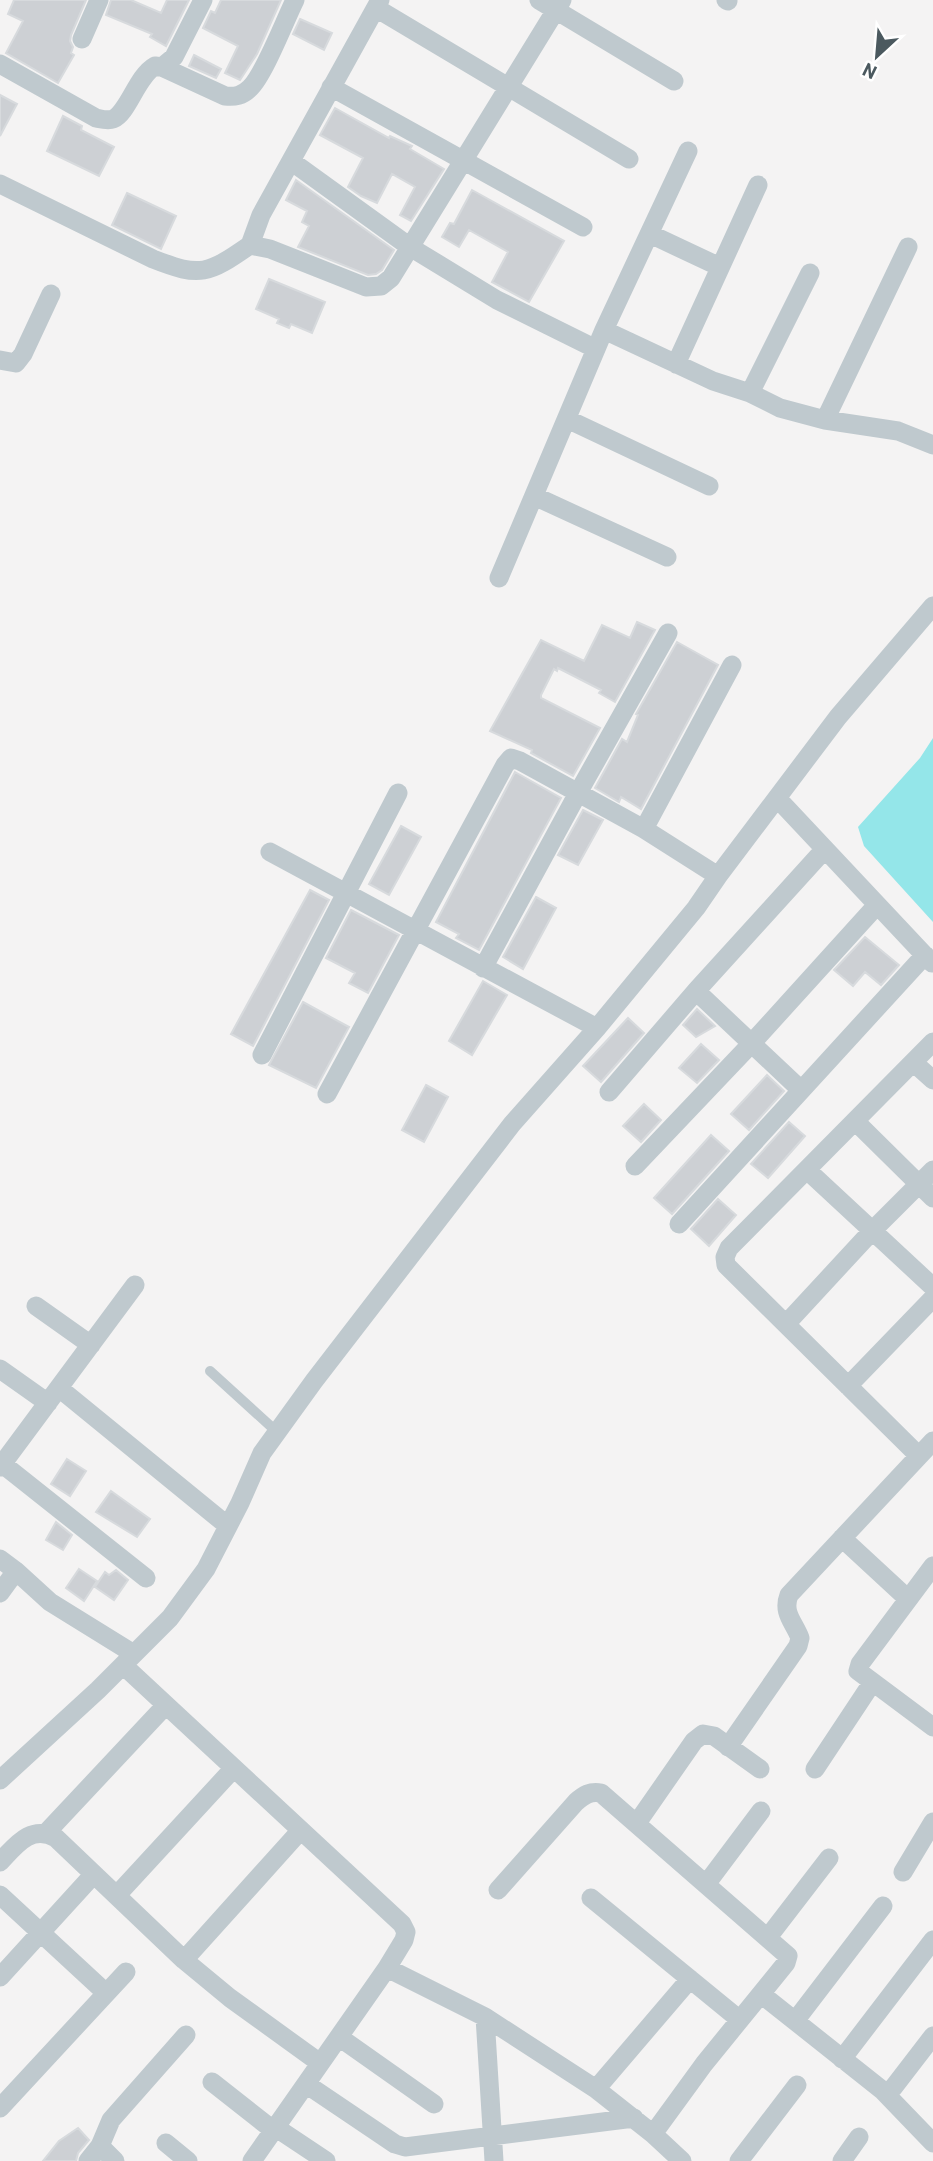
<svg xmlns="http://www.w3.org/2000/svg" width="933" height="2161" viewBox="0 0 933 2161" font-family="Barlow,sans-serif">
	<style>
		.water { fill: #94e6e9 }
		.building { fill: #cdd0d4; stroke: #d7dadd; stroke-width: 2 }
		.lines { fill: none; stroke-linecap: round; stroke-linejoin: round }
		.lane { stroke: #bfc9ce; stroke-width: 10 }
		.street { stroke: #bfc9ce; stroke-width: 19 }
	</style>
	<rect width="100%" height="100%" fill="#f4f3f3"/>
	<path class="water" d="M 933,738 L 933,922 L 864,846 L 858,827 L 920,758 Z"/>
	<path class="building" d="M 14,0 L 86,0 L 71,35 L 70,41 L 73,47 L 71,53 L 74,55 L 58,83 L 6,53 L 23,21 L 8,14 Z
		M 111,0 L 131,0 L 161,13 L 167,0 L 189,0 L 166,46 L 150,37 L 152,34 L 106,15 Z
		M 221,0 L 281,0 L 257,54 L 240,80 L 225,73 L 238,46 L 203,28 L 211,11 L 215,13 Z
		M 300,19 L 332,33 L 324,50 L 293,34 Z
		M 194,55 L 221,69 L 216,78 L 189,66 Z
		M 0,95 L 17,104 L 0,136 Z
		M 335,108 L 389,138 L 390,136 L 412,146 L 410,149 L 444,169 L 411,221 L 400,215 L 415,187 L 392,174 L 377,203 L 361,196 L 348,187 L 363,158 L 320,135 Z
		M 63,116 L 82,126 L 81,130 L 114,147 L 99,176 L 47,151 Z
		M 296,180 L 394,250 L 382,270 L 376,274 L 368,275 L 298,247 L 309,226 L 302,222 L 307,211 L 286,200 Z
		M 472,190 L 564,241 L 529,302 L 492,282 L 508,252 L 469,230 L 459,247 L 442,237 L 450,223 L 454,224 Z
		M 127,193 L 176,216 L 161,249 L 112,225 Z
		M 269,279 L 325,302 L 312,333 L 291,324 L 289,328 L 277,323 L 279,319 L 256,309 Z
		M 637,622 L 655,630 L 615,702 L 599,693 L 601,690 L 558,668 L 557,671 L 554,669 L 541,695 L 541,698 L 600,728 L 573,776 L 531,753 L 532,750 L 490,731 L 541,640 L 584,661 L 602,625 L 630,638 Z
		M 677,642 L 718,665 L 641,809 L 621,797 L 619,802 L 595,788 L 622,739 L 627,742 L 638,715 L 636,714 Z
		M 515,772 L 561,798 L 479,950 L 456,938 L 459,934 L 436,922 Z
		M 583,810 L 603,820 L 578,865 L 558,855 Z
		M 401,826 L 421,837 L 389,895 L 369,884 Z
		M 310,890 L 329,900 L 253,1046 L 231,1034 Z
		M 536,897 L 556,908 L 523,969 L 503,957 Z
		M 351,910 L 399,935 L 368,993 L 349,983 L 355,973 L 326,958 Z
		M 865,937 L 899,965 L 881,985 L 865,972 L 853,986 L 834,970 Z
		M 483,981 L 507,995 L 472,1055 L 449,1041 Z
		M 303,1002 L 349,1027 L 316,1088 L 269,1065 Z
		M 697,1009 L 715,1026 L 696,1037 L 683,1025 Z
		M 628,1018 L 644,1033 L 601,1082 L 583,1066 Z
		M 701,1044 L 719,1060 L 697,1083 L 679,1068 Z
		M 767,1075 L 784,1091 L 749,1130 L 731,1114 Z
		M 426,1085 L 448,1097 L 424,1142 L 402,1130 Z
		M 644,1104 L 661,1120 L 641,1142 L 623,1126 Z
		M 789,1122 L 805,1136 L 768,1178 L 751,1164 Z
		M 711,1135 L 729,1151 L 672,1214 L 654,1198 Z
		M 718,1199 L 736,1215 L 709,1246 L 691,1229 Z
		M 67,1459 L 86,1471 L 70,1496 L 51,1484 Z
		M 111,1491 L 150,1519 L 137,1537 L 96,1512 Z
		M 56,1522 L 72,1535 L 63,1550 L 46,1540 Z
		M 79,1569 L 97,1581 L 84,1601 L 66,1588 Z
		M 116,1570 L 128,1580 L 114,1600 L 95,1587 L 105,1572 L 109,1575 Z
		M 78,2128 L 89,2140 L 78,2153 L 76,2161 L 43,2161 L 59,2141 Z"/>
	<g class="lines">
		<path class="lane" d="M 210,1371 L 277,1432"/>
		<path class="street" d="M 539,0 L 674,81
			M 726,0 L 728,1
			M 376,8 L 629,159
			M 82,39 L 99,0
			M 0,64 L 96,118 C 101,119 108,121 113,119 C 128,113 137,76 155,66 L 162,67 L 225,96 C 235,97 242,96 250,88 C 264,75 285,20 295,0
			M 162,67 L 174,57 L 203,0
			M 331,87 L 583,227
			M 291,161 L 410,247 L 497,300 L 596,349
			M 0,184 L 153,259 C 201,278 208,274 250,245 L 270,249 L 366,287 L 381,286 L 391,278 L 562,0
			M 650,234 L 720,267
			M 250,245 L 261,215 L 380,0
			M 604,330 L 713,381 L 750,393 L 780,408 L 825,420 L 898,431 L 933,445
			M 0,360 L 16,363 L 23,354 L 51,294
			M 676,364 L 758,185
			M 750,393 L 810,273
			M 567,419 L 709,486
			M 825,420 L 908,247
			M 534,496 L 667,557
			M 499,578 L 604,330 L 688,151
			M 777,798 L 932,963
			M 644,829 L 732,665
			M 270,852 L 597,1028
			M 483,968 L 578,793 L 668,633
			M 696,991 L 801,1090
			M 262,1055 L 398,793
			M 913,1062 L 933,1080
			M 609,1092 L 696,991 L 824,850
			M 327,1094 L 505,765 L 511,758 L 520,761 L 644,829 L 718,876
			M 855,1121 L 933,1198
			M 635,1166 L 751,1044 L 877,905
			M 807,1170 L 933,1287
			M 679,1224 L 925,955
			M 36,1306 L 91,1345
			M 786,1324 L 872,1231 L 933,1170
			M 0,1369 L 48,1403
			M 848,1386 L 933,1298
			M 59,1388 L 228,1526
			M 919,1456 L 726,1265 L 725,1257 L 729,1248 L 933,1042
			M 0,1462 L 146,1578
			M 0,1467 L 135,1285
			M 842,1538 L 908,1599
			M 0,1559 L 16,1571 L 50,1602 L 134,1654
			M 933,1566 L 860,1664 L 858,1671 L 933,1727
			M 0,1593 L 16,1571
			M 123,1665 L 402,1924 L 406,1932 L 404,1940 L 387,1968 L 252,2161
			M 728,1747 L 798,1646 L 800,1638 C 794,1622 782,1613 789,1595 L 933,1441
			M 815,1769 L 872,1683
			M 0,1780 L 98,1690 L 170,1618 L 206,1569 L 240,1503 L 262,1453 L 314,1381 L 512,1124 L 597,1028 L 696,908 L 718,876 L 838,717 L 933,606
			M 637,1823 L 694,1741 L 703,1734 L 714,1736 L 760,1769
			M 46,1833 L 166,1705
			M 0,1862 C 16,1845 31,1824 56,1838 L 184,1960 L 230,1998 L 320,2063
			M 903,1872 L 933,1822
			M 707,1883 L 761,1811
			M 498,1890 L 576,1802 C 584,1795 590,1791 601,1793 L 788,1956 L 786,1963 L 704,2064 L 653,2134
			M 0,1895 L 106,1993
			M 117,1895 L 234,1768
			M 591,1898 L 740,2020
			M 769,1936 L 829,1858
			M 184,1960 L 301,1830
			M 387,1968 L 485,2017 L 596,2089 L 653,2134 L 682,2161
			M 0,1977 L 94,1874
			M 761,1994 L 882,2090 L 888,2091 L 893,2088 L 933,2036
			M 485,2017 L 494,2161
			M 795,2021 L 883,1906
			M 339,2037 L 434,2104
			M 842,2059 L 933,1940
			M 212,2082 L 273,2130
			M 306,2084 L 395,2144 L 405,2147 L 634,2118
			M 596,2089 L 690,1979
			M 882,2090 L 933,2143
			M 0,2108 L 126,1972
			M 275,2127 L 326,2161
			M 166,2143 L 188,2161
			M 100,2146 L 115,2161
			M 88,2161 L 100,2146 L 111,2120 L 186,2035
			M 739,2161 L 797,2085
			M 842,2161 L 859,2137"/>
	</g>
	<g transform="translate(877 56) rotate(206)" stroke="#ffffff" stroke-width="5" paint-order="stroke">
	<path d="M0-5L12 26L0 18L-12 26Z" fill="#4b595f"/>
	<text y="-10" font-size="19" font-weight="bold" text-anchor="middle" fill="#4b595f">N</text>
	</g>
</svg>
